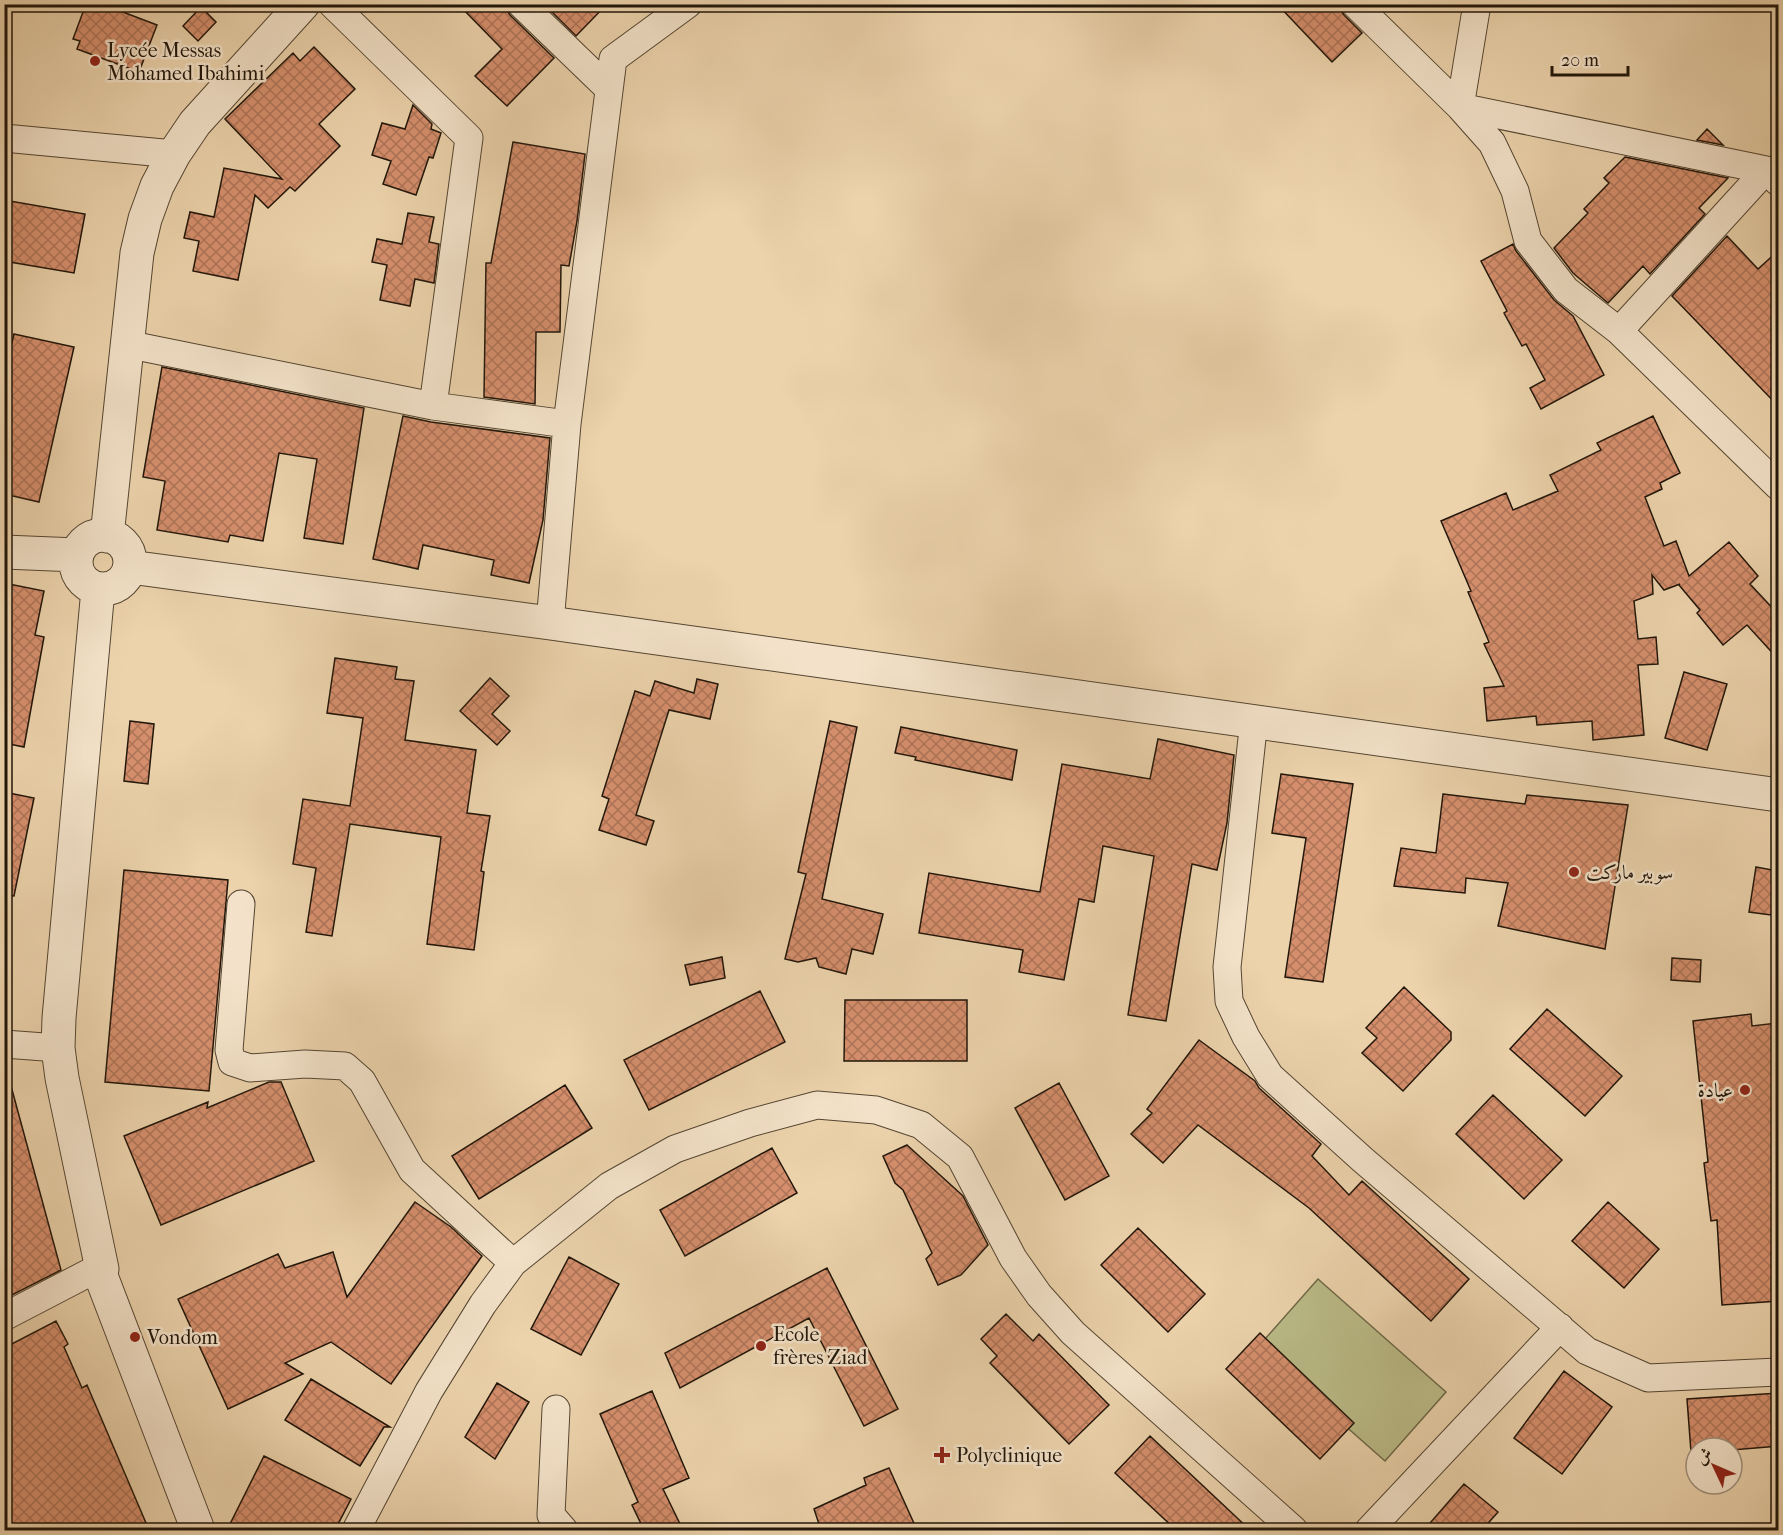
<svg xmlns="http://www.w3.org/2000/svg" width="1783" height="1535" viewBox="0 0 1783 1535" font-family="'IM FELL French Canon',Amiri,serif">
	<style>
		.green { fill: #babb87; stroke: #6e6848; stroke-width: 1.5 }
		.building { fill: url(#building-cross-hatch); stroke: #21160a; stroke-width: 1.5 }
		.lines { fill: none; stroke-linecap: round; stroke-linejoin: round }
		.minor-casing { stroke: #544532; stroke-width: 29 }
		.tertiary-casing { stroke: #544532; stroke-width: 35 }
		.minor { stroke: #f3e2c9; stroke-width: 27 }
		.tertiary { stroke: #f3e2c9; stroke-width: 33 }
		.poi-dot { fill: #8f2418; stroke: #f3e2c9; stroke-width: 2 }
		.labels { text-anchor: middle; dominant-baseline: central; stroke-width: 5; stroke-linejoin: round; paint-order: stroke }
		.poi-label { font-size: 20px; fill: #21160a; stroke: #f3e2c9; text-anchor: start }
	</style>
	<defs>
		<pattern id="building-cross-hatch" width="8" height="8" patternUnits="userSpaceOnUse" patternTransform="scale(1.5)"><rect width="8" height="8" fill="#d68f6d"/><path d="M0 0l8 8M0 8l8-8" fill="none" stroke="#ad7458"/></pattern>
	</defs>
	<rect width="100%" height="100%" fill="#ecd3ac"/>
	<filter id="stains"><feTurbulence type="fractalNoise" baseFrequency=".00333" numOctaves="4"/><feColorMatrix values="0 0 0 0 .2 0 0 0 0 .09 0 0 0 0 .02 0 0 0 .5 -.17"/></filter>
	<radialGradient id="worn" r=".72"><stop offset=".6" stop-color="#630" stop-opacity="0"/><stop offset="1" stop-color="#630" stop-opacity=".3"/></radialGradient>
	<path class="green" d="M 1318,1279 L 1446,1392 L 1385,1461 L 1257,1348 Z"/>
	<path class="building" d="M 86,4 L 102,4 L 157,25 L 139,72 L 77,49 L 80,41 L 73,39 Z
		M 458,4 L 506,4 L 506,9 L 510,15 L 554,58 L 507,106 L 475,76 L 502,49 Z
		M 544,4 L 607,4 L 576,36 Z
		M 1277,4 L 1340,4 L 1340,9 L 1344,15 L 1362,33 L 1332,62 Z
		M 201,7 L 216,22 L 198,41 L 183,26 Z
		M 314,47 L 355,89 L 319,124 L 340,146 L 295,191 L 290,187 L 268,208 L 255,195 L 238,280 L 193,271 L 199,241 L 184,238 L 190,212 L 214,217 L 224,168 L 282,179 L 225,119 L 293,53 L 300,61 Z
		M 413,105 L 432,124 L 431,129 L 441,133 L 433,158 L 429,157 L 416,195 L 383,184 L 391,161 L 372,155 L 382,123 L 405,129 Z
		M 1707,129 L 1723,145 L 1697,140 Z
		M 513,142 L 585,154 L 577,221 L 569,266 L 561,265 L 560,332 L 536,332 L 535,404 L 484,397 L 486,263 L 491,263 Z
		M 1625,157 L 1728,178 L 1699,208 L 1705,214 L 1650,274 L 1643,266 L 1608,303 L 1573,273 L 1554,248 L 1588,213 L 1584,209 L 1609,183 L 1604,178 Z
		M 4,200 L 85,214 L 74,273 L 4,261 Z
		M 408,213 L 434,217 L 429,242 L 439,244 L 434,283 L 415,279 L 410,306 L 380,300 L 387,265 L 372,262 L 377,239 L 402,244 Z
		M 1727,236 L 1758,269 L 1779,250 L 1779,407 L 1672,296 Z
		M 1513,244 L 1516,251 L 1554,300 L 1573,316 L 1604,375 L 1541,409 L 1530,388 L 1545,380 L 1526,344 L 1522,346 L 1504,313 L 1507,311 L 1481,261 Z
		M 14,334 L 74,347 L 39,502 L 4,494 L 4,377 Z
		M 162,367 L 364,408 L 343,544 L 304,538 L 317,459 L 279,453 L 263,541 L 230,535 L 228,542 L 157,530 L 165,481 L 143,477 Z
		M 403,416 L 431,422 L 550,438 L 543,520 L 529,583 L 491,575 L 494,560 L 423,545 L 418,569 L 373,559 Z
		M 1653,416 L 1680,473 L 1660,483 L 1662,489 L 1645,497 L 1664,546 L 1676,541 L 1689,576 L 1729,542 L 1758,576 L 1750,584 L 1779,615 L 1779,660 L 1747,625 L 1723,645 L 1697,613 L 1700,610 L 1679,585 L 1680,584 L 1664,590 L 1652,575 L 1653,594 L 1634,601 L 1638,639 L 1656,637 L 1658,664 L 1638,665 L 1644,735 L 1593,740 L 1592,721 L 1537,725 L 1536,716 L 1487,721 L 1484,688 L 1504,686 L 1484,644 L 1489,642 L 1468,592 L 1471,591 L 1441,521 L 1506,493 L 1513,510 L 1558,491 L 1550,475 L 1601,450 L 1597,443 Z
		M 4,583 L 44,591 L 35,635 L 44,637 L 24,747 L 4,743 Z
		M 335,658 L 397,667 L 395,679 L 414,681 L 405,740 L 476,750 L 467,813 L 490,816 L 481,871 L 484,872 L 474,950 L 427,944 L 441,837 L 350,824 L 332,936 L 306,932 L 316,868 L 293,864 L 303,799 L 350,806 L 363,718 L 327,713 Z
		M 1684,672 L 1727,684 L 1707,750 L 1665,738 Z
		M 490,678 L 509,696 L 492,714 L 510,731 L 497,745 L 460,711 Z
		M 697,679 L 718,684 L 710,719 L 669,710 L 636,815 L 654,821 L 646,845 L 599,830 L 609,799 L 602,796 L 635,691 L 650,696 L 655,681 L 694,693 Z
		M 130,721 L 154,724 L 148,784 L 124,781 Z
		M 830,721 L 857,727 L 822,899 L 883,914 L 873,954 L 852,949 L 846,974 L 819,967 L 816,958 L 798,962 L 785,959 L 806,874 L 798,872 Z
		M 901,727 L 1017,750 L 1012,780 L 915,760 L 916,757 L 895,753 Z
		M 1158,739 L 1234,755 L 1227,823 L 1217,870 L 1192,864 L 1166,1021 L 1128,1015 L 1154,856 L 1103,846 L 1094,902 L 1079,899 L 1064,980 L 1019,972 L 1023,950 L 919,933 L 929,873 L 1040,892 L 1062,764 L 1150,779 Z
		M 1281,774 L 1353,784 L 1323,982 L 1285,977 L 1306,838 L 1272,833 Z
		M 4,792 L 34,798 L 14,896 L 4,895 Z
		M 1443,794 L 1525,804 L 1527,795 L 1628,805 L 1605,949 L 1498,926 L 1508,883 L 1466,878 L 1465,893 L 1394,886 L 1401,848 L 1436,853 Z
		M 1756,867 L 1778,871 L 1771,915 L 1749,912 Z
		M 124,870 L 228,880 L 209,1091 L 105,1082 Z
		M 722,957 L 725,978 L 690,985 L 685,965 Z
		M 1672,958 L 1701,960 L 1700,982 L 1671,980 Z
		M 1404,987 L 1451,1032 L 1451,1040 L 1403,1091 L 1362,1053 L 1377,1038 L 1366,1028 Z
		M 760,991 L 785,1042 L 649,1110 L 624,1060 Z
		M 845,1000 L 967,1000 L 967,1061 L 844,1061 Z
		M 1547,1009 L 1622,1076 L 1585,1116 L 1510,1049 Z
		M 1751,1014 L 1752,1026 L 1777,1023 L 1779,1036 L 1779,1301 L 1722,1305 L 1717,1220 L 1711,1221 L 1704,1163 L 1708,1162 L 1693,1021 Z
		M 1199,1040 L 1255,1081 L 1259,1088 L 1321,1144 L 1312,1156 L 1349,1195 L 1362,1181 L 1469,1279 L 1431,1321 L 1309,1208 L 1198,1125 L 1163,1163 L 1131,1134 L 1152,1113 L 1147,1109 Z
		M 269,1082 L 281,1082 L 314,1161 L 161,1225 L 124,1136 L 208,1102 L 207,1108 Z
		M 1059,1083 L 1109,1176 L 1065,1200 L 1015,1108 Z
		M 565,1085 L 592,1128 L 479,1199 L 452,1156 Z
		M 11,1086 L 61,1270 L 4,1299 L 4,1087 Z
		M 1493,1095 L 1562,1160 L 1524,1199 L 1456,1134 Z
		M 907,1145 L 963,1196 L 988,1245 L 961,1275 L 938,1285 L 926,1259 L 932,1253 L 903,1190 L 895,1183 L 883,1156 Z
		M 772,1148 L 797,1193 L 685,1256 L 660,1210 Z
		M 415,1202 L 451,1227 L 482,1256 L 391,1384 L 331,1342 L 285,1363 L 303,1374 L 228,1409 L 178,1299 L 278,1254 L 285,1268 L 333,1252 L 347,1297 Z
		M 1608,1202 L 1659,1249 L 1624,1288 L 1572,1241 Z
		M 1138,1228 L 1205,1294 L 1168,1332 L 1101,1265 Z
		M 569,1257 L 619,1284 L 581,1355 L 531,1329 Z
		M 827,1268 L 898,1409 L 864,1426 L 809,1318 L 680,1388 L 665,1353 Z
		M 1006,1314 L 1033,1341 L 1039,1334 L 1109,1405 L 1069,1444 L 990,1363 L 997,1356 L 981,1339 Z
		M 56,1321 L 68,1344 L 64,1347 L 82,1388 L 87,1385 L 149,1530 L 4,1530 L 4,1348 Z
		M 1260,1333 L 1354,1423 L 1320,1459 L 1226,1369 Z
		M 1564,1371 L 1612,1407 L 1562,1474 L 1514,1438 Z
		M 311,1379 L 390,1427 L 384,1427 L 360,1466 L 285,1420 Z
		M 497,1383 L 529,1402 L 495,1459 L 465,1437 Z
		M 652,1391 L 689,1478 L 663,1489 L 683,1530 L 644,1530 L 632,1505 L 638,1502 L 600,1414 Z
		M 1779,1393 L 1779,1446 L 1732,1450 L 1732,1448 L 1696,1448 L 1696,1452 L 1691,1452 L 1687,1399 Z
		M 1150,1436 L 1250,1530 L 1176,1530 L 1115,1473 Z
		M 264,1456 L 351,1499 L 335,1530 L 227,1530 Z
		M 889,1468 L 917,1530 L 821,1530 L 814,1509 L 866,1485 L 864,1478 Z
		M 1464,1484 L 1498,1512 L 1482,1530 L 1424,1530 Z"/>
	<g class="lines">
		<g class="minor-casing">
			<path id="minor" d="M 332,4 L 469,138 L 433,406
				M 521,4 L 609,89
				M 1355,4 L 1460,107 L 1492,143 L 1515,191 L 1528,241 L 1566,290 L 1619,331 L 1778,486
				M 1477,4 L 1460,107 L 1766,170 L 1778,182
				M 4,138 L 174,154
				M 1619,331 L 1766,170
				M 126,344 L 433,406 L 567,424
				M 550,623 L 567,424 L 613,59 L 688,4
				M 1254,720 L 1227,967 L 1229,1001 L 1246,1037 L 1270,1076 L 1363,1160 L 1587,1351 L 1648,1378 L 1778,1372
				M 241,904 L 229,1050 L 232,1062 L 250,1068 L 305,1064 L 345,1066 L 362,1081 L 412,1170 L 513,1263
				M 4,1044 L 58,1048
				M 4,1317 L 98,1268
				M 556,1409 L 551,1515 L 564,1530
				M 356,1530 L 429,1391 L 483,1304 L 513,1263 L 609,1186 L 675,1149 L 750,1123 L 817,1105 L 876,1110 L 921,1125 L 960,1157 L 1013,1258 L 1039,1295 L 1073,1333 L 1294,1530
				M 1369,1530 L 1560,1327"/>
		</g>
		<g class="tertiary-casing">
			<path id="tertiary" d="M76 562a27 27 0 1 1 54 0a27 27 0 1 1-54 0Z
				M 107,536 L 137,253 L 145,219 L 157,186 L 174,154 L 195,123 L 303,4
				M 4,552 L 77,555
				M 130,567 L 550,623 L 1778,795
				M 98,589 L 59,1018 L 58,1048 L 62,1078 L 102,1269 L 98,1268 L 198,1530"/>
		</g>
		<use href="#minor" class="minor"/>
		<use href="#tertiary" class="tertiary"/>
	</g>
	<g class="poi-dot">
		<circle cx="95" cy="61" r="6"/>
		<circle cx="1574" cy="872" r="6"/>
		<circle cx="1745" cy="1090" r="6"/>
		<circle cx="135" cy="1337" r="6"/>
		<circle cx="761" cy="1346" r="6"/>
		<path d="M939 1446h6v6h6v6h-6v6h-6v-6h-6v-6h6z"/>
	</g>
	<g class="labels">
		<g class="poi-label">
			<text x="107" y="50">Lycée Messas<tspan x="107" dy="23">Mohamed Ibahimi</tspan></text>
			<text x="1586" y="872">سوبير ماركت</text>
			<text x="1733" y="1090" text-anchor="end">عيادة</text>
			<text x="773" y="1334">Ecole<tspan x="773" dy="23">frères Ziad</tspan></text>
			<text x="147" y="1337">Vondom</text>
			<text x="956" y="1455">Polyclinique</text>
		</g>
	</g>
	<rect width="1783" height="1535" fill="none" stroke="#ecd3ac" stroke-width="24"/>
	<rect x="6" y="6" width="1771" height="1523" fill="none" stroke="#21160a" stroke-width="3"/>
	<rect x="12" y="12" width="1759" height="1511" fill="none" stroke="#21160a" stroke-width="1.5"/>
	<g transform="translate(1714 1466) rotate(314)"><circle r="28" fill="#f3e2c9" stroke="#9f907d" stroke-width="1.5"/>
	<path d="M0-4.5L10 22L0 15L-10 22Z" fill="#8f2418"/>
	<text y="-9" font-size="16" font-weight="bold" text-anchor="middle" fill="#21160a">ش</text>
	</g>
	<path d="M1552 66v9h76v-9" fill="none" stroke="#21160a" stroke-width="3"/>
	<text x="1561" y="66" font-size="18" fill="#21160a" stroke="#f3e2c9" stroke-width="4.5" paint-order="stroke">20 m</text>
	<rect width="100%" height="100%" filter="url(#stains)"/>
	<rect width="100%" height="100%" fill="url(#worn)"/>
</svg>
